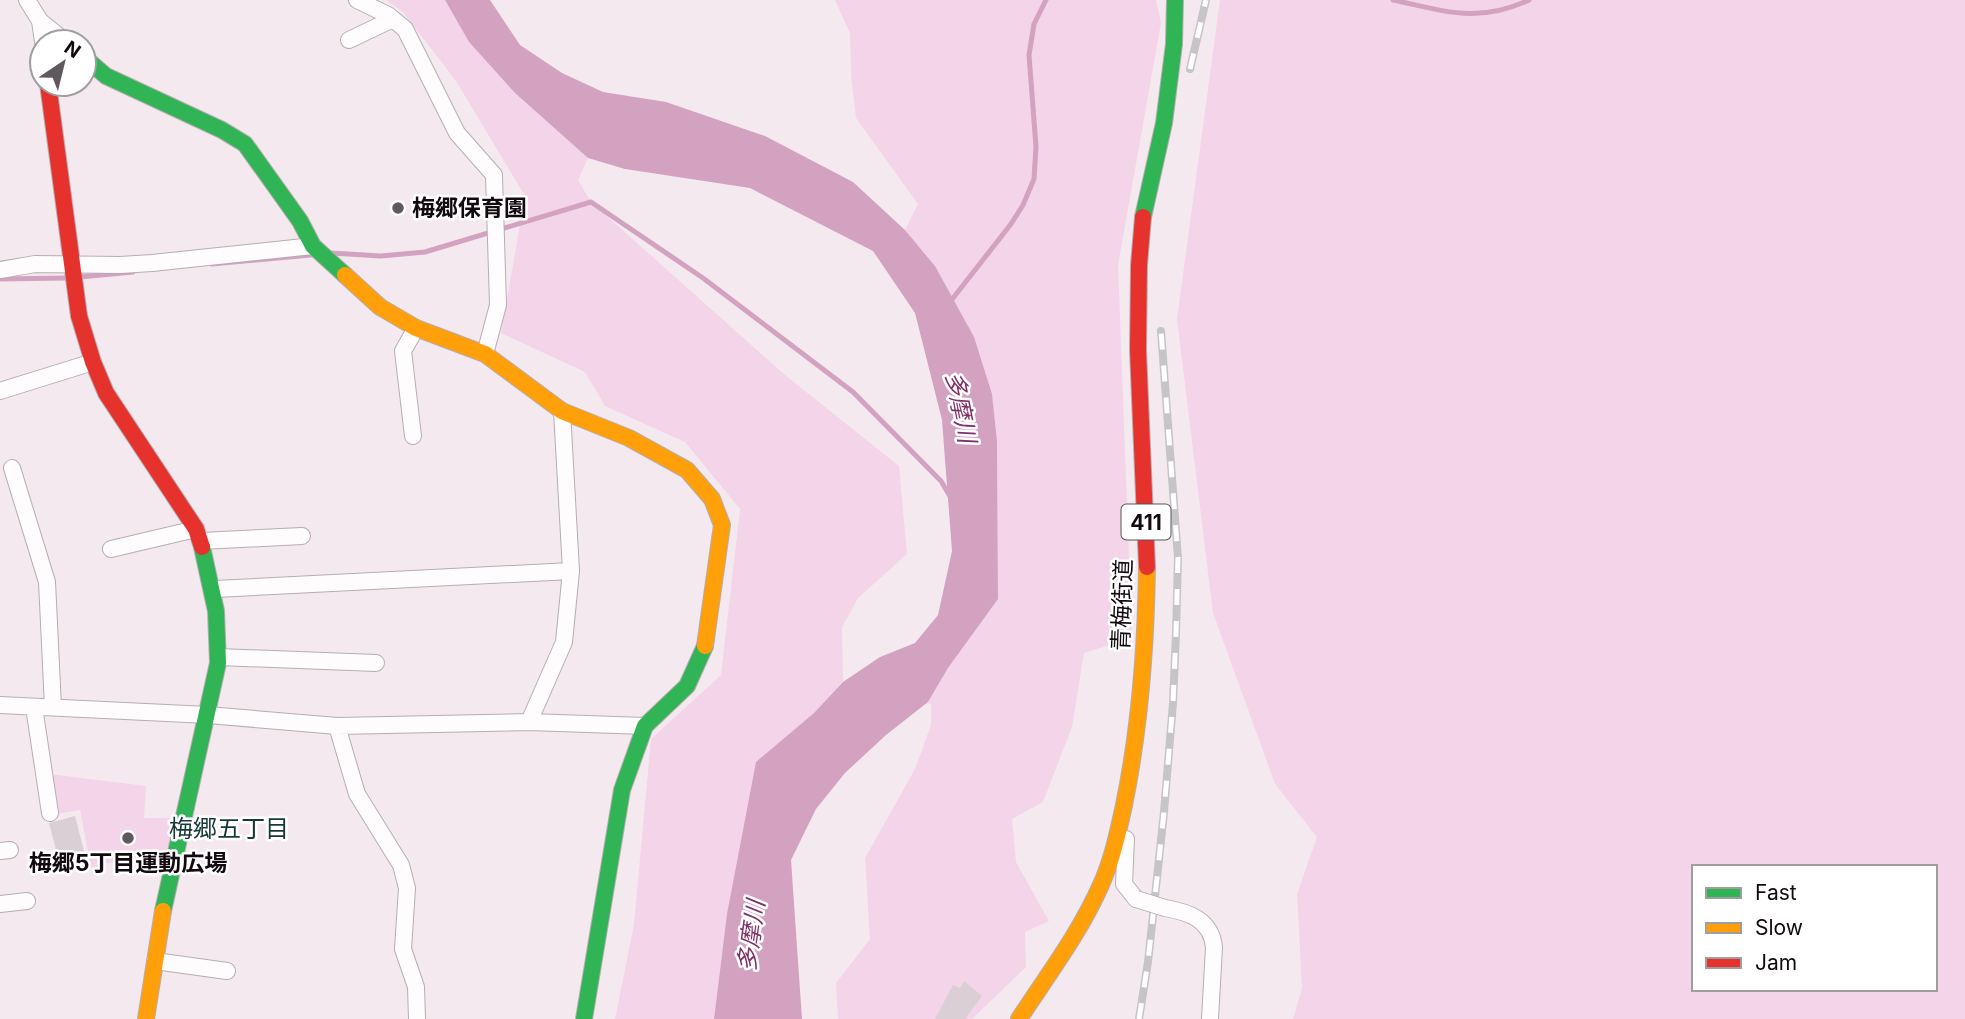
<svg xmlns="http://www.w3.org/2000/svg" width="1965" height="1019" viewBox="0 0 1965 1019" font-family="Inter,'Noto Sans JP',sans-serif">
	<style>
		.green { fill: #f4d4e8; fill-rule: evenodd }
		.water { fill: #d3a2c1 }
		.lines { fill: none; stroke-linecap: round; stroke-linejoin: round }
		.stream { stroke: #d3a2c1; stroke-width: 5 }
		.building { fill: #dacfd5 }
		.street-casing { stroke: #b6adb2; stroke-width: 18 }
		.fast-casing { stroke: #b6adb2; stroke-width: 18 }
		.slow-casing { stroke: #b6adb2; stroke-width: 18 }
		.jam-casing { stroke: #b6adb2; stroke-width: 18 }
		.street { stroke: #fefcfd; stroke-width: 16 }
		.fast { stroke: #30b455; stroke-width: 16 }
		.slow { stroke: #ff9f0a; stroke-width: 16 }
		.jam { stroke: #e5322d; stroke-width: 16 }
		.rail-casing { stroke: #c6c4c6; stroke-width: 8 }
		.rail { stroke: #fff; stroke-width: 5; stroke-dasharray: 16; stroke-linecap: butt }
		.street-bridge-casing { stroke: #b6adb2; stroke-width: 18; stroke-linecap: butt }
		.street-bridge { stroke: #fefcfd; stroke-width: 16 }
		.poi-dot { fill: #61585e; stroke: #fff; stroke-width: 2.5 }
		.labels { text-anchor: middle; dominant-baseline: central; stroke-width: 5; stroke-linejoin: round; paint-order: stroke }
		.shield { fill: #fff; stroke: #595457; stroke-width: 2 }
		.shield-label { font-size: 21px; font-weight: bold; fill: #120a0f }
		.poi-label { font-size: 23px; font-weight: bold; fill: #120a0f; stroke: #fff; text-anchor: start }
		.street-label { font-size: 23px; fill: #120a0f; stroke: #fff }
		.water-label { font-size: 24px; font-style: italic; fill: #803067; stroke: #fff }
		.neighbourhood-label { font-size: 24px; fill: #163836; stroke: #fff }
	</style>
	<rect width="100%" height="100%" fill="#f5e9f0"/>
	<path class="green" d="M 386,0 L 445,0 L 469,42 L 515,93 L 588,158 L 578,180 L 591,202 L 785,375 L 899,466 L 907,554 L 858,598 L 842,627 L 843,682 L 814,713 L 727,914 L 714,1019 L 615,1019 L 634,924 L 651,739 L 721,675 L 740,509 L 685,442 L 605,406 L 585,372 L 501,333 L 525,196 L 456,81 L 403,12 Z
		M 835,0 L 1156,0 L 1161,23 L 1118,265 L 1132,638 L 1084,653 L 1072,727 L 1043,802 L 1012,819 L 1016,862 L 1049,921 L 1025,932 L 1026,967 L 972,1019 L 838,1019 L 836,983 L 870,939 L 865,858 L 915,769 L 931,725 L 931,705 L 928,702 L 948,668 L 998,599 L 997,441 L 992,394 L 935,266 L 905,230 L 918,204 L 856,118 L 851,75 L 850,33 Z
		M 1220,0 L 1965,0 L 1965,1019 L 1293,1019 L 1302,988 L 1297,894 L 1317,837 L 1275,784 L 1213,613 L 1177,319 ZM 1694,867 L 1935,867 L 1935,989 L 1694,989 Z
		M 49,774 L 146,786 L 144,818 L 174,818 L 166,859 L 107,863 L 92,872 L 80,810 L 56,814 Z"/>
	<path class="water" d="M 445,0 L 490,0 L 520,45 L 562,73 L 603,92 L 666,102 L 765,136 L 853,182 L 905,230 L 935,266 L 974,337 L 992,394 L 997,441 L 998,599 L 948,668 L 928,702 L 886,735 L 845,773 L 816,809 L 791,860 L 802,1019 L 714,1019 L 727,914 L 756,762 L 814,713 L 843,682 L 880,657 L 915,643 L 938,615 L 952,551 L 942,420 L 915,313 L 873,251 L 750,188 L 625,169 L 588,158 L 515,93 L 469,42 Z"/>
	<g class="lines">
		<path class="stream" d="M 1393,0 C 1445,11 1478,24 1529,0
			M 331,253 L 381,256 L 425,252 L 591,202 L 703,278 L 853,392 L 941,481 L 951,498
			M 212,264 L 311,255
			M 80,277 L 133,272
			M 0,279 L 67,278
			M 950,302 L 1011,224 L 1023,205 L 1034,179 L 1036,147 L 1029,55 L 1034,24 L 1046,0"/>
	</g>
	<path class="building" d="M 75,816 L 85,855 L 59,861 L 49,823 Z
		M 964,981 L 982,996 L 965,1019 L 935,1019 L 953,985 L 960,988 Z"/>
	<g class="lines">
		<g class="street-casing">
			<path id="street" d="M 27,0 L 40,21 L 43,42
				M 357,0 L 388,15 L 405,29 L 457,133 L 494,175 L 498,305 L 485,354
				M 40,21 L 66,42
				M 349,40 L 393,19
				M 0,270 L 35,264 L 120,265 L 152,263 L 313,246
				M 0,391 L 93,362
				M 413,436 L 403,351 L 416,328
				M 12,468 L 47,582 L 53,707
				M 201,541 L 302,536
				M 111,549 L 196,529
				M 215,589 L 571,571
				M 218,657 L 376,663
				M 0,705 L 208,715 L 337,726 L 529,722 L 645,726
				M 34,707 L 50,813
				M 529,722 L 564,642 L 571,571 L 562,411
				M 337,726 L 357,794 L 401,865 L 407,888 L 403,949 L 416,987 L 417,1019
				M 1126,839 L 1124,884 L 1136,899
				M 0,851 L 10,850
				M 0,904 L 27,901
				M 1165,908 C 1188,912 1211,919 1214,947 L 1210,1019
				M 155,961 L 227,971"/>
		</g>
		<g class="fast-casing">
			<path id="fast" d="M 84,57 L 106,76 L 222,130 L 245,144 L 300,221 L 313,246 L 345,275
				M 1143,217 L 1164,123 L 1174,44 L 1175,0
				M 163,911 L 218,663 L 216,611 L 202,547
				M 584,1019 L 622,790 L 645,726 L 687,686 L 705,646"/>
		</g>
		<g class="slow-casing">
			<path id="slow" d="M 345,275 L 380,307 L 416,328 L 485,354 L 562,411 L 629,438 L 687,470 L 712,499 L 722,525 L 705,646
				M 146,1019 L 163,911
				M 1019,1019 C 1047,976 1079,934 1100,887 C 1112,861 1118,833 1124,805 C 1140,727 1146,647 1147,567"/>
		</g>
		<g class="jam-casing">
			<path id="jam" d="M 48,84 L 79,316 L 93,362 L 106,393 L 196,529 L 202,547
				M 1143,217 L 1139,265 L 1138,350 L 1147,567"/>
		</g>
		<use href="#street" class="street"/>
		<use href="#fast" class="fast"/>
		<use href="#slow" class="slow"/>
		<use href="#jam" class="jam"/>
		<g class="rail-casing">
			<path id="rail" d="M 1190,69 L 1206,0
				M 1139,1019 L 1148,962 L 1164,812 L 1173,703 L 1176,633 L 1178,558 L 1161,331"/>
		</g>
		<use href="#rail" class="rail"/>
		<g class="street-bridge-casing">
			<path id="street-bridge" d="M 1136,899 L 1165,908"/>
		</g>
		<use href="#street-bridge" class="street-bridge"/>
	</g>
	<g class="poi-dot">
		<circle cx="398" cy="208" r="7"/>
		<circle cx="128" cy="838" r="7"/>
	</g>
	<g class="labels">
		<rect class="shield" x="1121.5" y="504.5" width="49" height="35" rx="5"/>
		<g class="shield-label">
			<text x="1146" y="522">411</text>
		</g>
		<g class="poi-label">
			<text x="412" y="208">梅郷保育園</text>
			<text x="128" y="863" text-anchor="middle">梅郷5丁目運動広場</text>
		</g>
		<g class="street-label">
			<text transform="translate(1122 605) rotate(-88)">青梅街道</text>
		</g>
		<g class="water-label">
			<text transform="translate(961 407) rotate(79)">多摩川</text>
			<text transform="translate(751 936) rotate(-82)">多摩川</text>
		</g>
		<g class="neighbourhood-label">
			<text x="229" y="828">梅郷五丁目</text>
		</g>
	</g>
	<rect x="1692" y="865" width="245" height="126" fill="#ffffff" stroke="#a09d9f" stroke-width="2"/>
	<rect x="1706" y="888" width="35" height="10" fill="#30b455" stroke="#a09d9f" stroke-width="2"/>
	<text x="1755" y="900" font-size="21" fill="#120a0f">Fast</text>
	<rect x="1706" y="923" width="35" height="10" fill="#ff9f0a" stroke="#a09d9f" stroke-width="2"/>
	<text x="1755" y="935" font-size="21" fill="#120a0f">Slow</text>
	<rect x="1706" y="958" width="35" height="10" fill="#e5322d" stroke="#a09d9f" stroke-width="2"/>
	<text x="1755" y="970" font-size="21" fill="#120a0f">Jam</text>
	<g transform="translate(63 63) rotate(35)"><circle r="33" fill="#ffffff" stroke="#a09d9f" stroke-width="2"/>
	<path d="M0-5L12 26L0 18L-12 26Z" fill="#61585e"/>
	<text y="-10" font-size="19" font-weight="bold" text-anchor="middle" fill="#120a0f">N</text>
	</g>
</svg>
